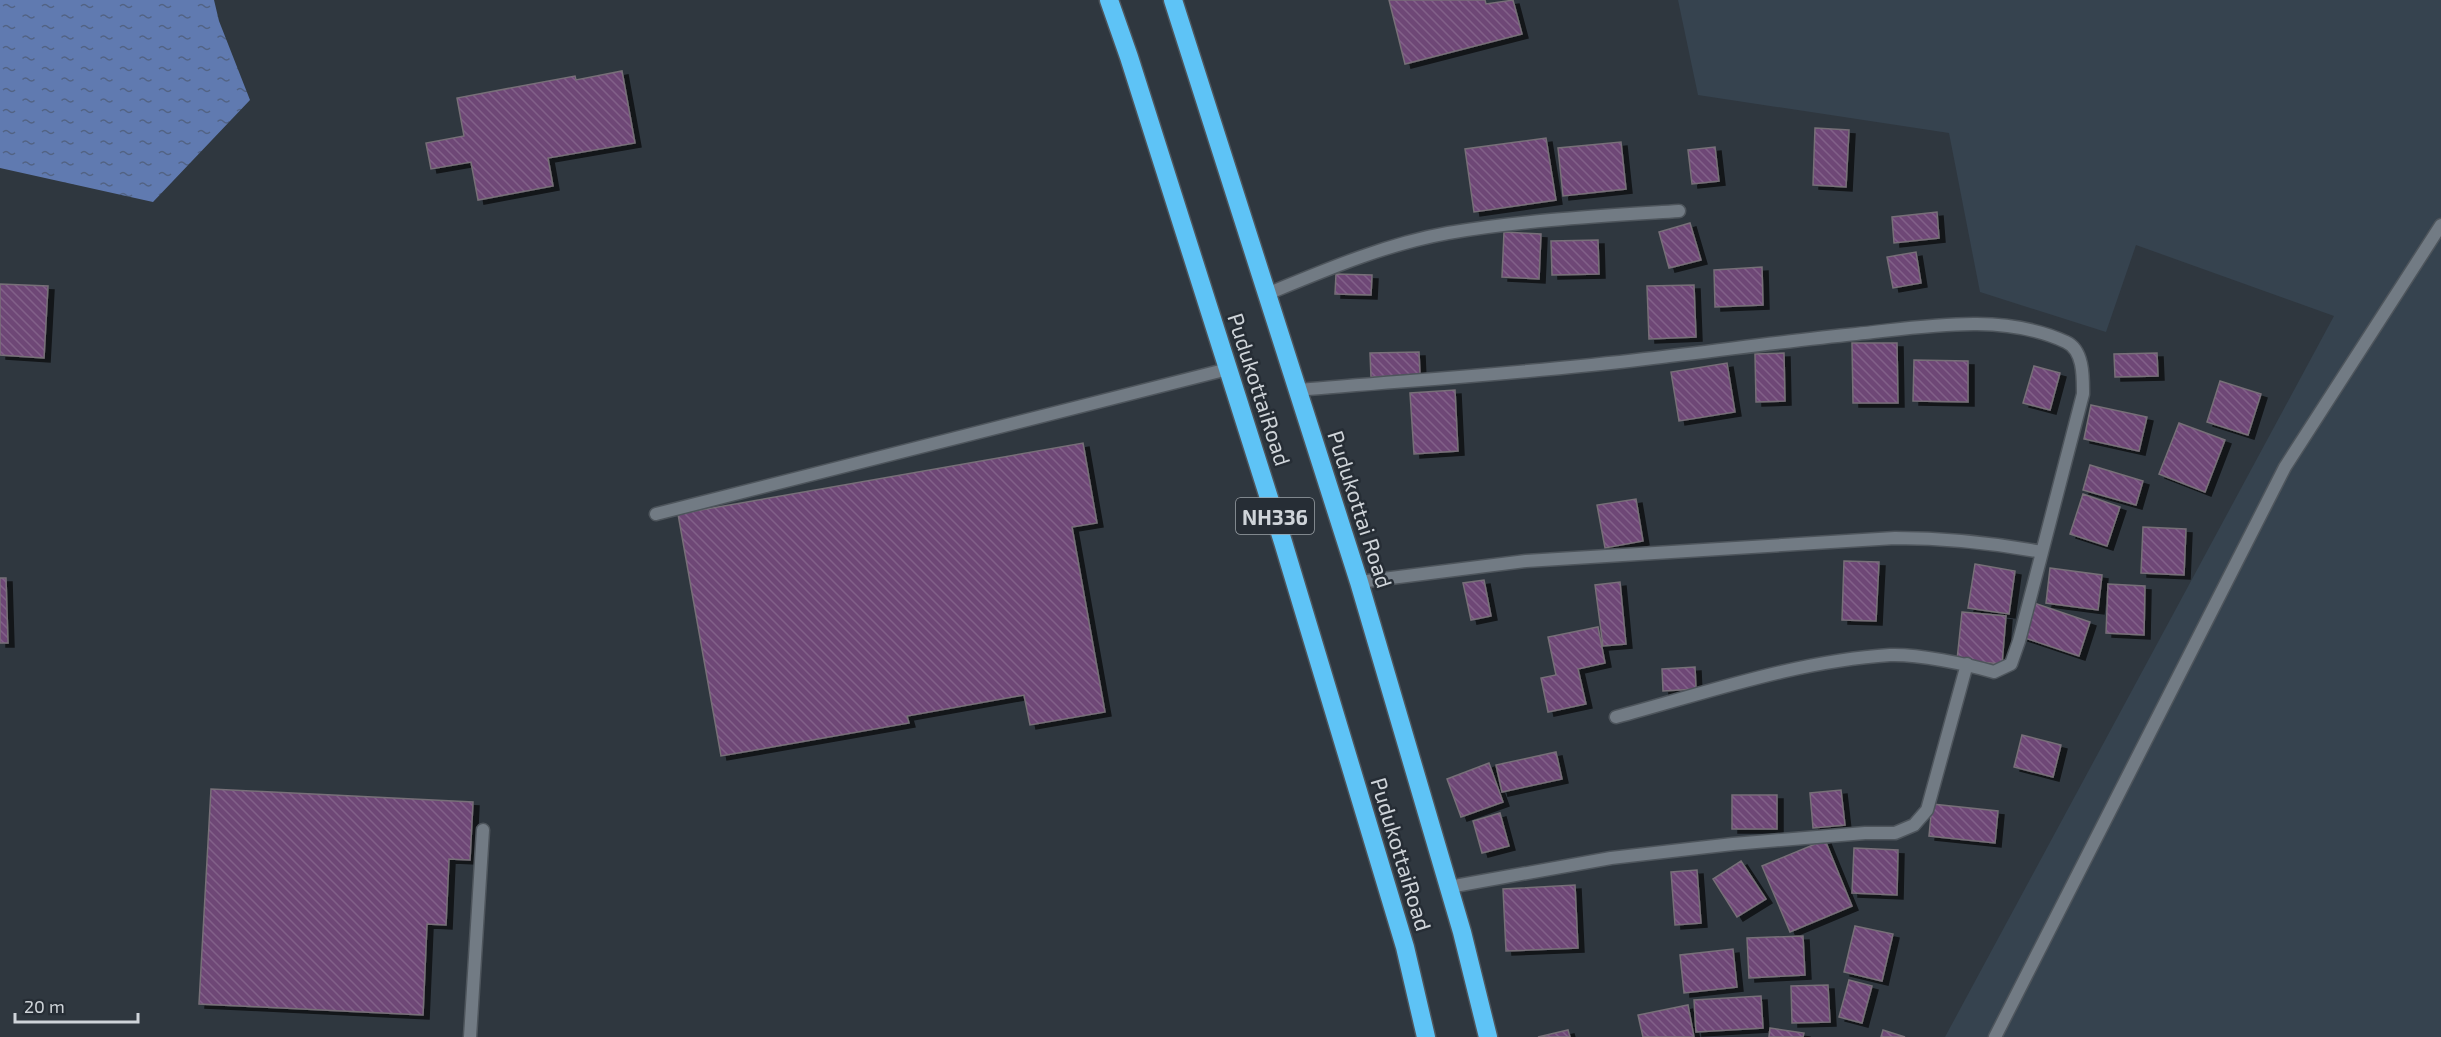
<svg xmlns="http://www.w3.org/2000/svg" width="2441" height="1037" viewBox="0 0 2441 1037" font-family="'Exo 2',sans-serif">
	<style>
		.built { fill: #36434f }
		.water { fill: url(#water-ripples) }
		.building { fill: url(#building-back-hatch); stroke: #776f78; stroke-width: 1.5; filter: url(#shadow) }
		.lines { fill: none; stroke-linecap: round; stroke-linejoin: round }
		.lane-casing { stroke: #4e555c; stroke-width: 15 }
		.street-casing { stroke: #4e555c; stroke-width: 15 }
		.highway-casing { stroke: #4e555c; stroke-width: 21 }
		.lane { stroke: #727b84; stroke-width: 12 }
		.street { stroke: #727b84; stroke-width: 12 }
		.highway { stroke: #5ec3f6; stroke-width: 18 }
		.labels { text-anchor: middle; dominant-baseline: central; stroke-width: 5; stroke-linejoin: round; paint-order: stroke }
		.shield { fill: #262d35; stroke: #9ca2a8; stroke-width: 1.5 }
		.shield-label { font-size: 21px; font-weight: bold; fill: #cfd4d9 }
		.street-label { font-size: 22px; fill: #cfd4d9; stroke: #262d35 }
	</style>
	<defs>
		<pattern id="water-ripples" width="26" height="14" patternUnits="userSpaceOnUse" patternTransform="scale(1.5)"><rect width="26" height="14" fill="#607ab0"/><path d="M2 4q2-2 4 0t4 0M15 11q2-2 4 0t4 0" fill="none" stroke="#526384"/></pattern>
		<pattern id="building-back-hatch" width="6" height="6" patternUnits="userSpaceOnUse" patternTransform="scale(1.5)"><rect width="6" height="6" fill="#6e4776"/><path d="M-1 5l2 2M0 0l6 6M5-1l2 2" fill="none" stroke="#826189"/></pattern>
		<filter id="shadow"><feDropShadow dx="6" dy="4" stdDeviation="0" flood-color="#0009"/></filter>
	</defs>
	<rect width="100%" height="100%" fill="#2f373f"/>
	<path class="built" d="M 1678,0 L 2441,0 L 2441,1037 L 1945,1037 L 2334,316 L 2136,245 L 2106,332 L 1980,292 L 1949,133 L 1698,95 Z"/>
	<path class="water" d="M 0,0 L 214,0 L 219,21 L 250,100 L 153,202 L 0,168 Z"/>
	<path class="building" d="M 1389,0 L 1485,0 L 1486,4 L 1513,0 L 1522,34 L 1405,64 Z
		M 622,71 L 635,143 L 548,158 L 553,186 L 478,200 L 471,162 L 431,169 L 426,143 L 464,136 L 457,98 L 575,76 L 576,80 Z
		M 1815,128 L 1849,130 L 1846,187 L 1813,185 Z
		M 1546,138 L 1556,200 L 1474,212 L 1465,149 Z
		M 1621,142 L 1626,189 L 1563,196 L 1558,148 Z
		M 1715,147 L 1719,181 L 1692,184 L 1688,150 Z
		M 1937,212 L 1939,238 L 1894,243 L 1892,217 Z
		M 1690,223 L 1701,260 L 1669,268 L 1659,232 Z
		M 1504,232 L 1541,234 L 1539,279 L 1502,277 Z
		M 1598,240 L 1599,274 L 1552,275 L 1551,241 Z
		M 1916,252 L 1921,283 L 1893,288 L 1887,257 Z
		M 1762,267 L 1763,305 L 1715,307 L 1714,270 Z
		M 1336,274 L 1372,275 L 1371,295 L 1335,294 Z
		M 0,284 L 48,286 L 44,358 L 0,355 Z
		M 1694,285 L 1696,337 L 1649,339 L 1647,286 Z
		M 1852,343 L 1897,343 L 1898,403 L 1853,403 Z
		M 1419,352 L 1420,375 L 1371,377 L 1370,353 Z
		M 1784,353 L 1785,401 L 1756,402 L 1755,354 Z
		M 2157,353 L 2158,376 L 2115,377 L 2114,354 Z
		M 1914,360 L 1968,361 L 1968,402 L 1913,401 Z
		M 1727,363 L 1735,412 L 1679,421 L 1671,372 Z
		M 2034,366 L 2060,373 L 2050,410 L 2023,403 Z
		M 2220,381 L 2261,394 L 2248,435 L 2207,422 Z
		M 1455,390 L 1458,451 L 1414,454 L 1410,393 Z
		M 2091,405 L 2147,417 L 2139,451 L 2084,439 Z
		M 2179,423 L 2225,440 L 2205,492 L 2159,474 Z
		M 1083,443 L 1097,523 L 1072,527 L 1105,712 L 1030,725 L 1024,695 L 907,716 L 909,723 L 721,756 L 678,514 Z
		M 2090,465 L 2143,481 L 2136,505 L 2083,490 Z
		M 2083,494 L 2120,507 L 2107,546 L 2070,534 Z
		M 1636,499 L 1643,541 L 1605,548 L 1597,505 Z
		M 2143,527 L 2186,529 L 2184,575 L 2141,573 Z
		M 1844,561 L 1879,562 L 1876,621 L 1842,620 Z
		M 1975,564 L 2015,571 L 2009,614 L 1968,608 Z
		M 2050,568 L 2102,575 L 2098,610 L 2046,603 Z
		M 0,578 L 6,578 L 8,643 L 0,643 Z
		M 1484,580 L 1491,616 L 1471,620 L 1463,583 Z
		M 1620,582 L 1626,644 L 1603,646 L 1595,585 Z
		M 2108,584 L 2145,586 L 2144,635 L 2106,633 Z
		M 2034,603 L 2090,622 L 2079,656 L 2022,637 Z
		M 1962,612 L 2006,616 L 2002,664 L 1957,660 Z
		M 1598,627 L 1605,663 L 1578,669 L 1586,704 L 1548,712 L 1541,678 L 1556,675 L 1548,637 Z
		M 1695,667 L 1696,689 L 1663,691 L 1662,669 Z
		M 2022,735 L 2061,745 L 2053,777 L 2014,767 Z
		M 1556,752 L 1562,779 L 1502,792 L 1496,765 Z
		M 1489,763 L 1503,802 L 1461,817 L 1447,779 Z
		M 211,789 L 473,802 L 470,860 L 449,859 L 446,925 L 427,924 L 423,1015 L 199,1004 Z
		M 1841,790 L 1845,825 L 1813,828 L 1810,793 Z
		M 1732,795 L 1777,795 L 1777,829 L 1732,829 Z
		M 1932,804 L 1998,811 L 1995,843 L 1929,836 Z
		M 1500,813 L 1509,846 L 1482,853 L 1473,821 Z
		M 1825,840 L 1852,906 L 1790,932 L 1762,866 Z
		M 1854,848 L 1898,850 L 1897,895 L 1852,893 Z
		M 1741,861 L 1766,899 L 1737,917 L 1713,879 Z
		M 1697,870 L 1701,923 L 1675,925 L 1671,872 Z
		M 1575,885 L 1578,948 L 1506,951 L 1503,889 Z
		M 1855,926 L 1893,934 L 1882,981 L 1844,972 Z
		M 1803,936 L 1805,975 L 1749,978 L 1747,938 Z
		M 1733,949 L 1737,987 L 1684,993 L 1680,955 Z
		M 1849,980 L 1872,986 L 1862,1023 L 1839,1017 Z
		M 1828,985 L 1830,1022 L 1792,1023 L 1791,986 Z
		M 1761,996 L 1763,1028 L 1696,1032 L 1694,1000 Z
		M 1688,1005 L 1694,1037 L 1643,1037 L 1638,1015 Z
		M 1770,1028 L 1804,1033 L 1803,1037 L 1769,1037 Z
		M 1568,1030 L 1570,1037 L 1538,1037 Z
		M 1883,1030 L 1905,1037 L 1881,1037 Z"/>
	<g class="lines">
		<g class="lane-casing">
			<path id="lane" d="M 656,514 L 1228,369
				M 470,1037 L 483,830
				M 1995,1037 L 2285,467 L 2441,225"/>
		</g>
		<g class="street-casing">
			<path id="street" d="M 1267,294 C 1325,270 1386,244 1448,233 C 1524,220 1602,216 1679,211
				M 1298,390 C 1413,380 1530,373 1645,359 C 1716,351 1786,341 1856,334 C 1924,327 2002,312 2066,342 C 2084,350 2083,378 2083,394 L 2019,641 L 2011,664 L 1994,672 C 1966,664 1918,654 1890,655 C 1796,661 1706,693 1616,717
				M 1359,582 L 1526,561 L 1895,538 C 1945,538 1993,543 2042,552
				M 1449,887 L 1611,858 L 1733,844 L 1865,833 L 1895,833 L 1914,825 L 1927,810 L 1967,664"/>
		</g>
		<g class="highway-casing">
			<path id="highway" d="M 1109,0 L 1129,57 L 1283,542 L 1405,947 L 1426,1037
				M 1173,0 L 1359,582 L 1462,932 L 1488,1037"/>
		</g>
		<use href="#lane" class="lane"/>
		<use href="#street" class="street"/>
		<use href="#highway" class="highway"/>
	</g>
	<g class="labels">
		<rect class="shield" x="1236" y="498" width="78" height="36" rx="4.5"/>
		<g class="shield-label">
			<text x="1275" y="516">NH336</text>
		</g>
		<g class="street-label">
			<text transform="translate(1260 389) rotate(72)">PudukottaiRoad</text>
			<text transform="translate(1361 509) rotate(72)">Pudukottai Road</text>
			<text transform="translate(1402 854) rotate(73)">PudukottaiRoad</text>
		</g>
	</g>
	<path d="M15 1013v9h123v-9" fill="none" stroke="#cfd4d9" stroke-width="3"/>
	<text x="24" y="1013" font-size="18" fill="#cfd4d9" stroke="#262d35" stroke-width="4.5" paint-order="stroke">20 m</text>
</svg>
